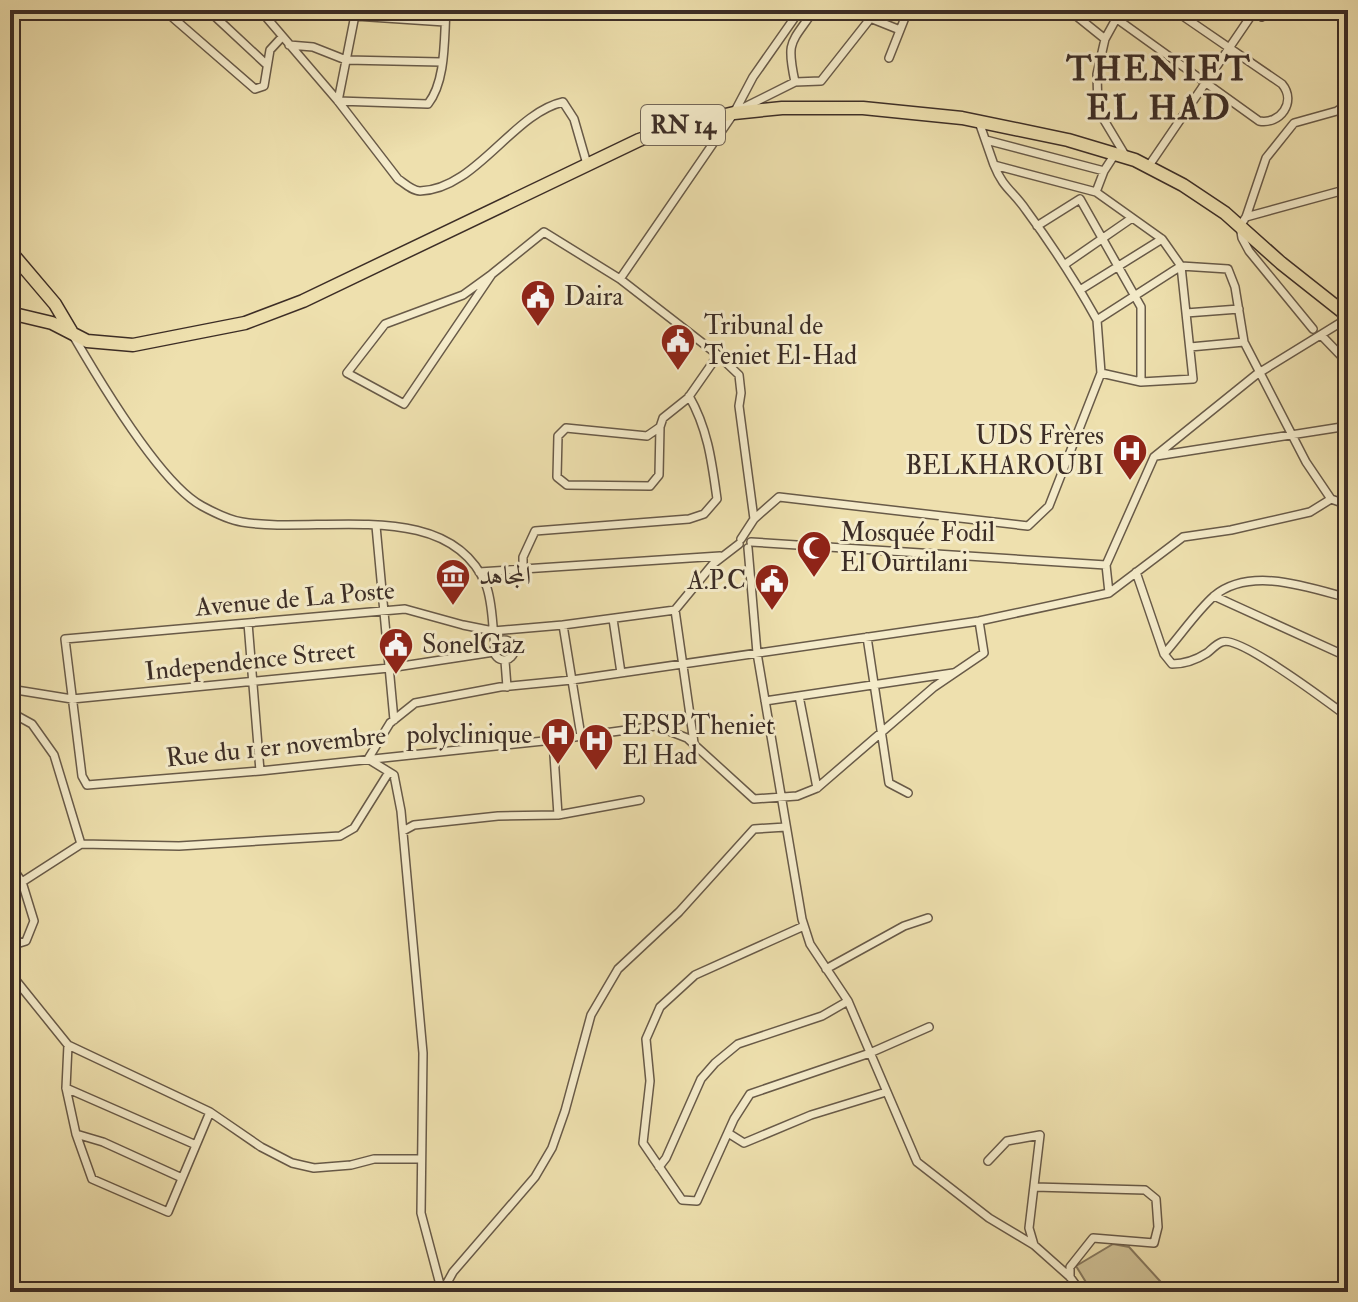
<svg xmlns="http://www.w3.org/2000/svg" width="1358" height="1302" viewBox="0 0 1358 1302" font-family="'IM FELL Double Pica',Amiri,serif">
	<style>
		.green { fill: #d0c297; stroke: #86785e; stroke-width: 2 }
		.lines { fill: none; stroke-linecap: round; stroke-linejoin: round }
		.minor-casing { stroke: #685a48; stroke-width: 10 }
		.primary-casing { stroke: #3c2d26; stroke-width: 15 }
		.minor { stroke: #f4ebca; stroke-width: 7 }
		.primary { stroke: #eee0ae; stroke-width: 12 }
		.labels { text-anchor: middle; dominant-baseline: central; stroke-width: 6; stroke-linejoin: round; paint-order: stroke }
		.shield { fill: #f4ebca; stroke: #736657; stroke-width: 2 }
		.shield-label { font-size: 24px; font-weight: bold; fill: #3c2d26 }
		.poi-label { font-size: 26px; fill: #3c2d26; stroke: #f4ebca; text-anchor: start }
		.street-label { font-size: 26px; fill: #3c2d26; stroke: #f4ebca }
		.district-label { font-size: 34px; font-weight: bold; letter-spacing: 2px; fill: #3c2d26; stroke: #f4ebca }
	</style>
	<rect width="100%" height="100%" fill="#eee0ae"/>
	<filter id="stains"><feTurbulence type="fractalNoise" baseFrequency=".0025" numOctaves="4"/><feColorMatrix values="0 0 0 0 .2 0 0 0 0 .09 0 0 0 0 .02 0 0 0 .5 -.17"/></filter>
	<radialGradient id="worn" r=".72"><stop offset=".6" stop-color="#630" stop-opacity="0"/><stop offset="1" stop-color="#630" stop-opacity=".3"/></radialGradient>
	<path class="green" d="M 1113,1244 L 1129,1247 L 1170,1292 L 1092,1292 L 1076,1266 Z"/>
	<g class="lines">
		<g class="minor-casing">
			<path id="minor" d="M 164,10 L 255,89 L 264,86 L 270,50 L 282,37
				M 208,10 L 267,65
				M 260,10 L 338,101 L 398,179 C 404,183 412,191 420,191 C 475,190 513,113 563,102 L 574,119 L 587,164
				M 313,10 L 355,16 L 445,22
				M 356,10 L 338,101 L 428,104 C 446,81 444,40 446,10
				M 850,10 L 900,30
				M 1069,10 L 1105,39
				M 1121,10 L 1105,39 L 1097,74 L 1098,110 L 1125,155
				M 1249,10 L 1262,17
				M 1117,19 L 1259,121 C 1280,125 1297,102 1282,84 L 1174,10
				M 289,45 L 313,47 L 346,60 L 441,62
				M 889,58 L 908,10
				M 795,82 C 786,40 791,44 814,10
				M 743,108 L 795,82 L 821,81 L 877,10
				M 979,122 L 994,165 L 1096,192 L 1162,239 L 1181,266 L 1193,379 L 1141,382 L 1101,373
				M 986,140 L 1104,171 L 1115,154
				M 994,165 C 1003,188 1013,191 1026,210 C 1052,245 1076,282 1097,320
				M 1148,167 L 1253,13
				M 1096,192 L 1104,171
				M 1246,217 L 1348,189
				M 1037,226 L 1080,199 L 1141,307 L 1141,382
				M 1064,265 L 1132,218
				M 492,274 L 463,295 L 385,324 L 347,373 L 404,404 L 492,274 L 544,232 L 620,279
				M 1080,290 L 1162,239
				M 1186,313 L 1239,309
				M 1313,329 L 1249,251 L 1242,238 L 1240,226 L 1246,217 L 1266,158 L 1294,123 L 1337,111 L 1348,104
				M 1321,335 L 1348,363
				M 74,337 C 99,380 161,484 202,506 C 213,512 229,520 242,522 C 317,535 449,496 486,585 C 493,603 492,626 495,645
				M 1190,347 L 1244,342
				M 660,427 L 659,475 L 650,486 L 567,485 L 557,477 L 558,436 L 566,428 L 647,436 L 660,427 L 663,418 L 688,398 L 718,355
				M 1156,456 L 1348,426
				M 1331,499 L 1348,505
				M 754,519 L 739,406 L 741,393 L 739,375 L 718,355 L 620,279 L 734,113 L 753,77 L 800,10
				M 376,526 L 394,720
				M 741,539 L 754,519 L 779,497 L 1028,526 L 1049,506 L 1101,373 L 1097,320 L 1181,266 L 1228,269 L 1235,287 L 1244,342 L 1306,462 L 1331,499 L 1310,512 L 1231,530 L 1183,537 L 1109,593
				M 751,542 L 1106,565
				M 739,544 L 713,564 L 675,610 L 563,625 L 493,631 L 463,625 L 405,609 L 65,639 L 82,776 L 87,785 L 260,771 L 553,740 L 656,726 L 687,738 L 754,799 L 797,796 L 817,788 L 934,687 L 984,653 L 979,621
				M 748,548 L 757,653 L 802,919 L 810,944 L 848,1001 L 917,1162 L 989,1218 L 1034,1245 L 1070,1277 L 1081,1292
				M 523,569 L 523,557 L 535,531 L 689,519 L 704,514 L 717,499 C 712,463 708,429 689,396
				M 479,572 L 720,556
				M 1136,572 L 1164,654 L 1172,664 C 1185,664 1196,660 1207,653 C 1211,650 1216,644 1222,642 C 1239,635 1329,703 1348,717
				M 1214,596 L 1348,657
				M 675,610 L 694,743
				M 613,619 L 621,673
				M 248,623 L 260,771
				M 563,625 L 581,736
				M 867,637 L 889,783 L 908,793
				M494 650a10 10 0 1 1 20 0a10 10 0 1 1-20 0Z
				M 1164,654 C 1180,636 1197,611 1214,596 C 1250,566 1308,587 1348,598
				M 505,661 L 507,687
				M 10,689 L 72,699 L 389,668 L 494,652
				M 799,696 L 817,788
				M 765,701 L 953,673
				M 10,712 L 32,724 L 54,755 L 81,844 L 179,846 L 340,836 L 354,828 L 389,772
				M 553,740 L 558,815
				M 403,831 L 414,825 L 498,816 L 558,815 L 640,800
				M 10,865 L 22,882 L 34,921 L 26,941 L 10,946
				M 22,882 L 81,844
				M 804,926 L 695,975 L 660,1007 L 646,1039 L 650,1081 L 643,1143 L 682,1200 L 697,1201 L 734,1119 L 750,1094 L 870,1053 L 929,1027
				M 826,969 L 904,926 L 928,918
				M 10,973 L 68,1045 L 210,1112 L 261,1147 L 292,1163 L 314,1168 L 351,1165 L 374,1159 L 421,1159
				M 68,1045 L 66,1088 L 76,1134 L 92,1179 L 168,1212 L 210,1112
				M 66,1088 L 196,1145
				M 728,1133 L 744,1143 L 811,1115 L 886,1092
				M 76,1134 L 103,1142 L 182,1178
				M 988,1161 L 1007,1141 L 1040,1135 L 1029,1228 L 1034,1245
				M 659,1167 L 666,1158 L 701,1079 L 715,1063 L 738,1044 L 822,1016 L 848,1001
				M 1034,1187 L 1145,1190 L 1156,1199 L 1158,1227 L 1154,1243 L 1093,1238 L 1070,1267 L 1070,1277
				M 442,1292 L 421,1213 L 423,1053 L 401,811 L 394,775 L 368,759 L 390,723 L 415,703 L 500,687 L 572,680 L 979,621 L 1109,593 L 1106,565 L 1154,457 L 1257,374 L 1348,318
				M 442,1292 L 453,1272 L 535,1177 L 552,1148 L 565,1111 L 591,1015 L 618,969 L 679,912 L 754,829 L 786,827"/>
		</g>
		<g class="primary-casing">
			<path id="primary" d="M 10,251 L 55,304 L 71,331
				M 10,313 L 52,323 L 87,341 L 133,345 L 245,323 L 303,301 L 639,140 L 683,125 L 734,113 L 782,108 L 863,108 L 962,118 L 1068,140 L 1135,160 L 1183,185 L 1225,213 L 1281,263 L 1348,316"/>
		</g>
		<use href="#minor" class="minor"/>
		<use href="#primary" class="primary"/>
	</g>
	<defs>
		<g id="civic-pin" transform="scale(1.8)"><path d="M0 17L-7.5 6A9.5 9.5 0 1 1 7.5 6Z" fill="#8f2418" stroke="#f4ebca"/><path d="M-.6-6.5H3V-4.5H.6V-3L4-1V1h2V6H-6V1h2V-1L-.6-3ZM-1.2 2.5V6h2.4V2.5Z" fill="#fff"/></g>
		<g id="hospital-pin" transform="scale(1.8)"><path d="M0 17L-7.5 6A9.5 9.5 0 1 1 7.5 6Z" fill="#8f2418" stroke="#f4ebca"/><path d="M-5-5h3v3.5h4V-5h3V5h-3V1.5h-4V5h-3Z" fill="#fff"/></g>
		<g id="mosque-pin" transform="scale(1.8)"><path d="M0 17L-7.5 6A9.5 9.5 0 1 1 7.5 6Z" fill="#8f2418" stroke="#f4ebca"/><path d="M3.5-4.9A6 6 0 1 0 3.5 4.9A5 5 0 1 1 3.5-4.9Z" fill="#fff"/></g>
		<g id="museum-pin" transform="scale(1.8)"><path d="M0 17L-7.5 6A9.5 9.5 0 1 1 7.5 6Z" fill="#8f2418" stroke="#f4ebca"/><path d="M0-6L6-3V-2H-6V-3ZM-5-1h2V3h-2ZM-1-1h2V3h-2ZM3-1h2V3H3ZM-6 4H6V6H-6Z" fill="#fff"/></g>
	</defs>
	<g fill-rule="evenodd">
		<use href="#civic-pin" x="538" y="297"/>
		<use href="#civic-pin" x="678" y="341"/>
		<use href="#hospital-pin" x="1130" y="451"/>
		<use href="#mosque-pin" x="814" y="548"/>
		<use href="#museum-pin" x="453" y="576"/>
		<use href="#civic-pin" x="772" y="581"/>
		<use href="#civic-pin" x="396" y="645"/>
		<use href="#hospital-pin" x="558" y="735"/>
		<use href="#hospital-pin" x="596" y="741"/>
	</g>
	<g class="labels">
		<rect class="shield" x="641" y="105" width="84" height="40" rx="6"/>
		<g class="shield-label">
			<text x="683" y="125">RN 14</text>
		</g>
		<g class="poi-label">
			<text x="564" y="297">Daira</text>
			<text x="704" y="326">Tribunal de<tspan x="704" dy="30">Teniet El-Had</tspan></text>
			<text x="1104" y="436" text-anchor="end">UDS Frères<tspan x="1104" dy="30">BELKHAROUBI</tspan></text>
			<text x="840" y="533">Mosquée Fodil<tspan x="840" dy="30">El Ourtilani</tspan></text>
			<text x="479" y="576">المجاهد</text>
			<text x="746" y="581" text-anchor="end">A.P.C</text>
			<text x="422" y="645">SonelGaz</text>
			<text x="622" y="726">EPSP Theniet<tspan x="622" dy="30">El Had</tspan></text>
			<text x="532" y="735" text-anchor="end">polyclinique</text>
		</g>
		<g class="street-label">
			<text transform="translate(295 599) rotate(-5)">Avenue de La Poste</text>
			<text transform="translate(250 661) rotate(-6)">Independence Street</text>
			<text transform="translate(276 747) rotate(-6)">Rue du 1 er novembre</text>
		</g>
		<g class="district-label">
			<text x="1159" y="69">THENIET<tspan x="1159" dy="39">EL HAD</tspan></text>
		</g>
	</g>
	<rect width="1358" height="1302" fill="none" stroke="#eee0ae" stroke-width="40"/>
	<rect x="12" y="12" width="1334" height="1278" fill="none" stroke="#3c2d26" stroke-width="4"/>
	<rect x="20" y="20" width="1318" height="1262" fill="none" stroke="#3c2d26" stroke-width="2"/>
	<rect width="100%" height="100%" filter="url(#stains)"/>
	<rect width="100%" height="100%" fill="url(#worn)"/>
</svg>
